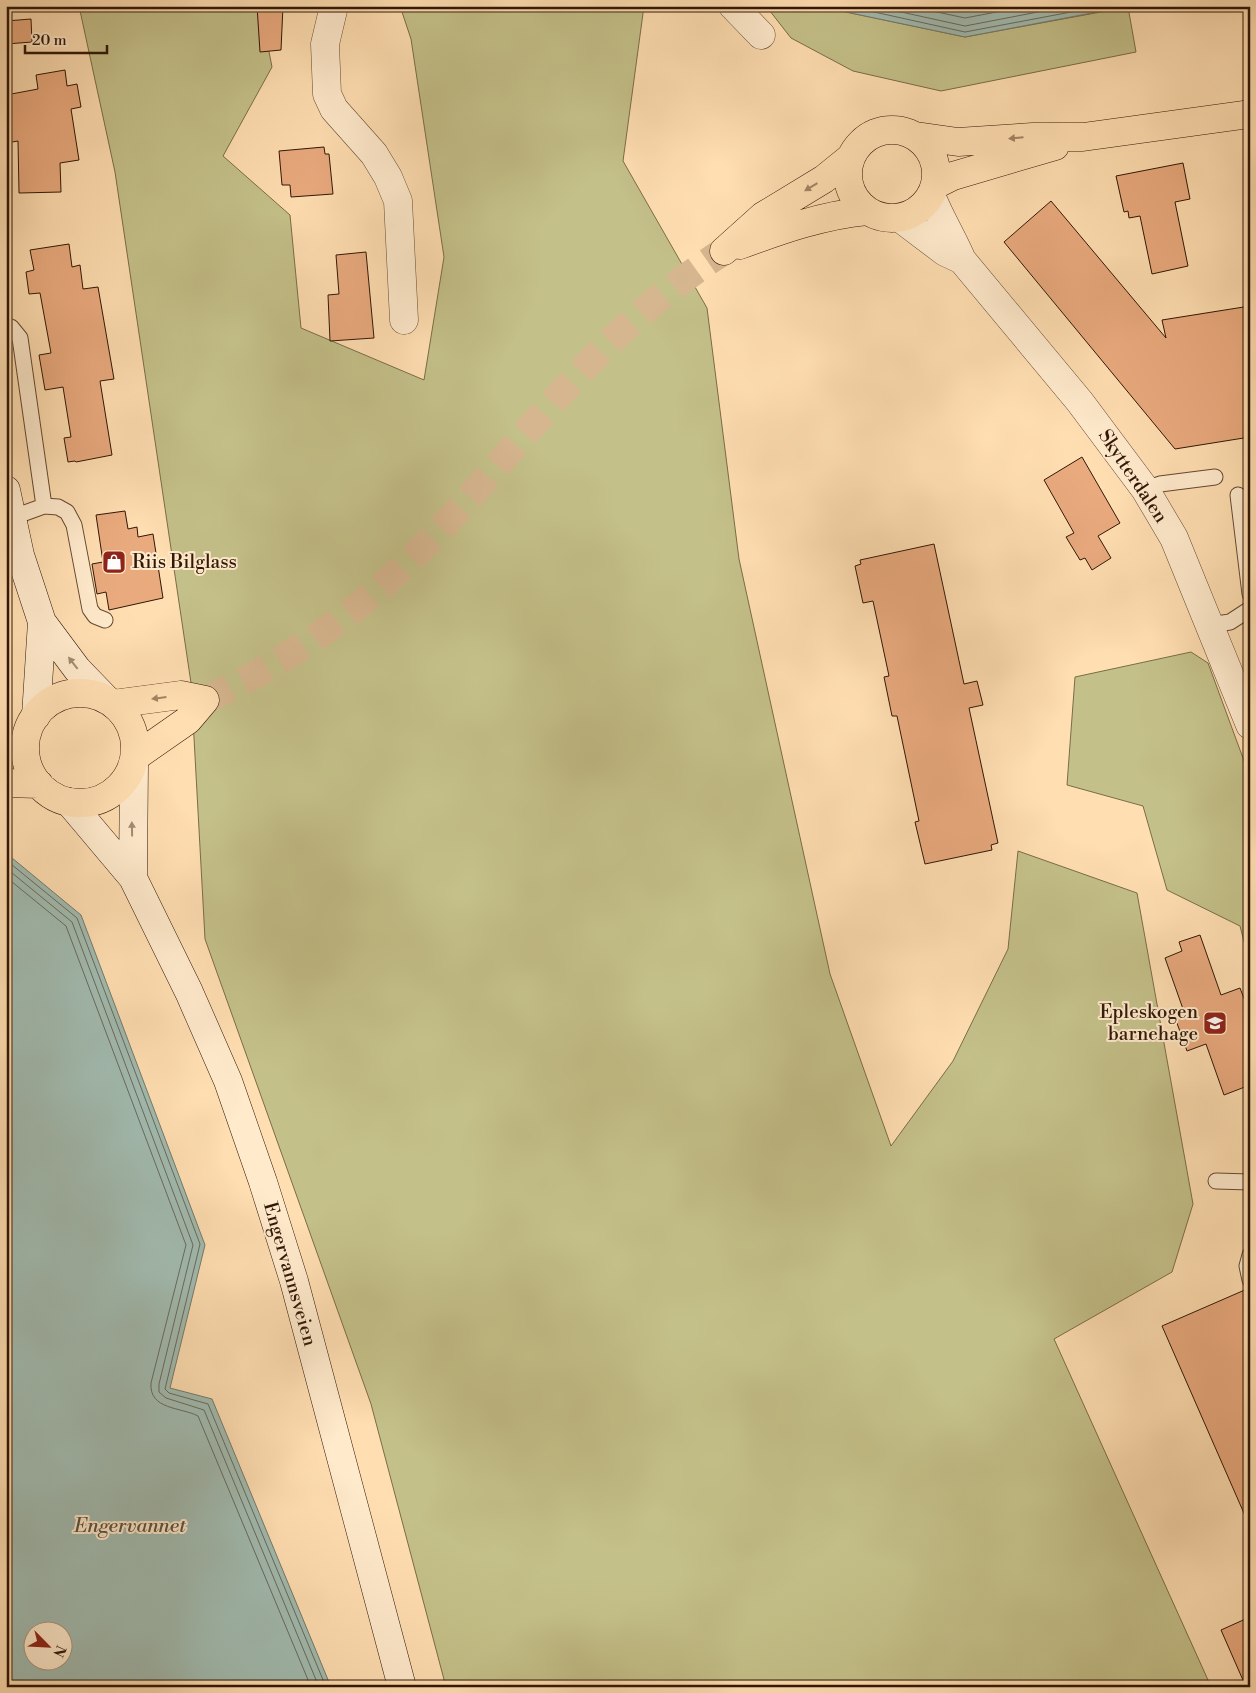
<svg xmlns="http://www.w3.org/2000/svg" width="1256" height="1693" viewBox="0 0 1256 1693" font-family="'Libre Bodoni',serif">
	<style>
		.green { fill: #c4c089; stroke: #7a6c48 }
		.water { fill: #a1bbb0; stroke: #74796c; fill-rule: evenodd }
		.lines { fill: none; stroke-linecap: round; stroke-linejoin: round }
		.shore { stroke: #68695c; stroke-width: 1 }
		.building { fill: #e9aa7e; stroke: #301707 }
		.primary-tunnel { stroke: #d6b68f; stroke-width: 28; stroke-dasharray: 28 14; stroke-linecap: butt }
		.service-casing { stroke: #644932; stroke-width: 17 }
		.minor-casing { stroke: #644932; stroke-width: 29 }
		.secondary-casing { stroke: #301707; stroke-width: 29 }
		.primary-casing { stroke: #301707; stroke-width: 29 }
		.service { stroke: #ffeacc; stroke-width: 15 }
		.minor { stroke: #ffeacc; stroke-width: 28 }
		.secondary { stroke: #ffeacc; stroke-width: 28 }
		.primary { stroke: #ffdeb1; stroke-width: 28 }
		.oneway { fill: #a28464 }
		.oneway2 { fill: #a28b73 }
		.labels { text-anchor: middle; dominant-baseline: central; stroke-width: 4; stroke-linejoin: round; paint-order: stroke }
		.street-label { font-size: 19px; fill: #301707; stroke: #ffeacc }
		.poi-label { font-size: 19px; fill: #301707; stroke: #ffeacc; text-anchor: start }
		.water-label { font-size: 20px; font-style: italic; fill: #585042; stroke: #ffeacc }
	</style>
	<rect width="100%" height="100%" fill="#ffdeb1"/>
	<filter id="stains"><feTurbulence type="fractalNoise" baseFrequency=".004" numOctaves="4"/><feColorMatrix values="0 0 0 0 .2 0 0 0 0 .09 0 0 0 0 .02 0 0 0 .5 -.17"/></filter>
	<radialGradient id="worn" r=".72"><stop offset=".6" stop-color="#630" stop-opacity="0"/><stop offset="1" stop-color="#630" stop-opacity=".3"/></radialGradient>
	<path class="green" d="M 79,6 L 260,6 L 272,67 L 223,156 L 290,215 L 301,328 L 424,380 L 444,257 L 411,39 L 400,6 L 644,6 L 623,161 L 707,308 L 739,559 L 830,974 L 891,1146 L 953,1061 L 1008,949 L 1018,851 L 1137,893 L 1193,1204 L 1172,1272 L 1054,1339 L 1208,1680 L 1209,1687 L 446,1687 L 371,1404 L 205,939 L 191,683 L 115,172 Z
		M 766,6 L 837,6 L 846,12 L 965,37 L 1128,7 L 1136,52 L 941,91 L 853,71 L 791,38 Z
		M 1191,652 L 1208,663 L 1250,777 L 1250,965 L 1240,926 L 1167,890 L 1143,806 L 1067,785 L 1075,677 Z"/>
	<path class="water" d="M 837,6 L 1129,6 L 965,37 L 846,12 Z
		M 6,853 L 81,915 L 205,1245 L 170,1388 L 212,1399 L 331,1687 L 6,1687 ZM 32,1630 L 62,1630 L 62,1660 L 32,1660 Z"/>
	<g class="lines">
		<path class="shore" d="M 847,6 L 965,32 L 1103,6
			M 874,6 L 965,26 L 1069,6
			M 909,6 L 965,18 L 1028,6
			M 6,860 L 77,918 L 200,1244 L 165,1389 L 169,1393 L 208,1404 L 326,1687
			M 6,868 L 72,922 L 193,1245 L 159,1384 L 159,1392 L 166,1398 L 204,1410 L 319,1687
			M 6,877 L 66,926 L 186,1245 L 151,1383 C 149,1410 181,1407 198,1416 L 311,1687"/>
	</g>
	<path class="building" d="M 257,6 L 283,6 L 281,50 L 260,52 Z
		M 31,19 L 32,42 L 6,44 L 6,21 Z
		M 65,70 L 67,86 L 77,84 L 81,107 L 71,109 L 79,160 L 60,163 L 61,192 L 19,193 L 18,141 L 6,143 L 6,95 L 38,89 L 36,75 Z
		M 324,147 L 325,154 L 329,154 L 333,194 L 291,197 L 290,185 L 282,185 L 279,151 Z
		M 1183,163 L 1190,199 L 1175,202 L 1188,266 L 1152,274 L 1140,216 L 1129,218 L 1128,211 L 1124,212 L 1116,176 Z
		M 1051,201 L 1166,338 L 1162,320 L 1250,306 L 1250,437 L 1175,449 L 1004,242 Z
		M 69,244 L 72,267 L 80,265 L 83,289 L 98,287 L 114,379 L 100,381 L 112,455 L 76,462 L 75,461 L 68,462 L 64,438 L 71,437 L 63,387 L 45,390 L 39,355 L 51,353 L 40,293 L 29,294 L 26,272 L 34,270 L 30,250 Z
		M 366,252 L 374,338 L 330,341 L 328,295 L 339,294 L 336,255 Z
		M 1082,457 L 1120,523 L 1098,536 L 1111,558 L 1092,570 L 1085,558 L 1080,560 L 1066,537 L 1074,533 L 1044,480 Z
		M 125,511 L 128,529 L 137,527 L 138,537 L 153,534 L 163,598 L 109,610 L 106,592 L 97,594 L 92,564 L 103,562 L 96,515 Z
		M 934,544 L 964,684 L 977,681 L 983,705 L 969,708 L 998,843 L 991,845 L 992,850 L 925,864 L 915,822 L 919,821 L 897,716 L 892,716 L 884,677 L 889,676 L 873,601 L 863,603 L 855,566 L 861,564 L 860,560 Z
		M 1200,935 L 1221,995 L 1240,988 L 1250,1014 L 1250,1085 L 1224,1095 L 1206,1044 L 1187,1051 L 1173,1012 L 1183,1009 L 1165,958 L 1182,951 L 1179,942 Z
		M 1247,1289 L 1250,1289 L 1250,1527 L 1162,1326 Z
		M 1250,1617 L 1250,1687 L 1246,1687 L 1221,1630 Z"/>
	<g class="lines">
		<path class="primary-tunnel" d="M 205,700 C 277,667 344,622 402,568 C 477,496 538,412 612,340 C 647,306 684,277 724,251"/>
		<g class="service-casing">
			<path id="service" d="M 6,326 L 11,327 L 20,338 L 44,506
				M 1145,489 L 1160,484 L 1215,477
				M 1238,495 L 1250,594
				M 11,518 L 44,506 L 58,507 L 67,512 L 74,525 L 90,609 L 95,616 L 105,620
				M 1209,625 L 1230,622 L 1250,609
				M 1216,1181 L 1250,1182
				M 1250,1255 L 1247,1266 L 1250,1280"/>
		</g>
		<g class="minor-casing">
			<path id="minor" d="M 334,6 L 325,44 L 327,94 L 334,109 L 374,154 L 388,177 L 398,201 L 404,320
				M 733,6 L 761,35
				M 931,195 C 940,218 952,237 962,260 L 1080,402 L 1145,489 L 1174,538 L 1250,725
				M 900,218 L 945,252 L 962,260"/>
		</g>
		<g class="secondary-casing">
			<path id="secondary" d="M 6,490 L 20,555 L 42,622 L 77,669 L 106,699
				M 36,716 L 42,622
				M 69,802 L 133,878 L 189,992 L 228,1081 L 263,1182 L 294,1281 L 402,1687
				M 133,878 L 134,763"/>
		</g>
		<g class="primary-casing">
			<path id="primary" d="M848 174a44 44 0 1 1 88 0a44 44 0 1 1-88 0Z
				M 916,136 L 958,142 L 1033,137 L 1083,137 L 1250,114
				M 935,185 L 953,176 L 1055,146
				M 740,245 C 781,230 823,215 867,211
				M 724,251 L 763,216 L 824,179 L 850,158
				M25 748a55 55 0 1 1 110 0a55 55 0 1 1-110 0Z
				M 113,704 L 181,695 L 205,700 L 188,720 L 135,757
				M 6,783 L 39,784"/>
		</g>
		<use href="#service" class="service"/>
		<use href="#minor" class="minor"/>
		<use href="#secondary" class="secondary"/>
		<use href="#primary" class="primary"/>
	</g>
	<defs><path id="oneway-solid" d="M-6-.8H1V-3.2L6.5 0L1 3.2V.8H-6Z" transform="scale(1.25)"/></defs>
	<g class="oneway">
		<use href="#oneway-solid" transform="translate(1016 138) rotate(175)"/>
		<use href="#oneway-solid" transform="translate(811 187) rotate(149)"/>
		<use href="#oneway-solid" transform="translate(159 698) rotate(173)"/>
	</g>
	<g class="oneway2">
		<use href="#oneway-solid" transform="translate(73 663) rotate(-128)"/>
		<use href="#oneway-solid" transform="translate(132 829) rotate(-91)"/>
	</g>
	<defs>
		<g id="shop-square" transform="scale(1.25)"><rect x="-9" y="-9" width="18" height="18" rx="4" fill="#8f2418" stroke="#ffeacc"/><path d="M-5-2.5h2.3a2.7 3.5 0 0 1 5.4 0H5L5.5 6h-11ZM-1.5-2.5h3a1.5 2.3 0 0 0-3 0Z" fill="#fff"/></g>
		<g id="school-square" transform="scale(1.25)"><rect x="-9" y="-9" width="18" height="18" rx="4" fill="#8f2418" stroke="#ffeacc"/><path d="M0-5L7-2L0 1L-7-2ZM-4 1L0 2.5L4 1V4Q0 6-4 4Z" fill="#fff"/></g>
	</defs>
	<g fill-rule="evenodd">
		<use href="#shop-square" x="114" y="562"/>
		<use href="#school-square" x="1215" y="1023"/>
	</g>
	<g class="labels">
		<g class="street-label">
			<text transform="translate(1133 476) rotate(56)">Skytterdalen</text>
			<text transform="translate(290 1274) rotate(74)">Engervannsveien</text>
		</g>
		<g class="poi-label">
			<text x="132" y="562">Riis Bilglass</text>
			<text x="1198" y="1012" text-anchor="end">Epleskogen<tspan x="1198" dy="22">barnehage</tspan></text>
		</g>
		<g class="water-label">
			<text x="130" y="1526">Engervannet</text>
		</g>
	</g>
	<rect width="1256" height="1693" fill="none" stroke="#ffdeb1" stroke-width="25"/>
	<rect x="8" y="8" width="1241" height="1678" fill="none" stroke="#301707" stroke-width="2.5"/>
	<rect x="12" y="12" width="1231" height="1668" fill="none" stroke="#301707"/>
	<g transform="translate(48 1646) rotate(114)"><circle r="24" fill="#ffeacc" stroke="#ac967d"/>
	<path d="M0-4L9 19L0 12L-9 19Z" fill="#8f2418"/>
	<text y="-8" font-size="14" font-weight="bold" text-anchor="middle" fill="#301707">N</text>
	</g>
	<path d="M25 45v8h82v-8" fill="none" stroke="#301707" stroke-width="2.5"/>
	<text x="32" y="45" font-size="15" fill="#301707" stroke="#ffeacc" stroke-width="4" paint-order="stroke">20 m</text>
	<rect width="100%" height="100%" filter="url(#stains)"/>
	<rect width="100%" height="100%" fill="url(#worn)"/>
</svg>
